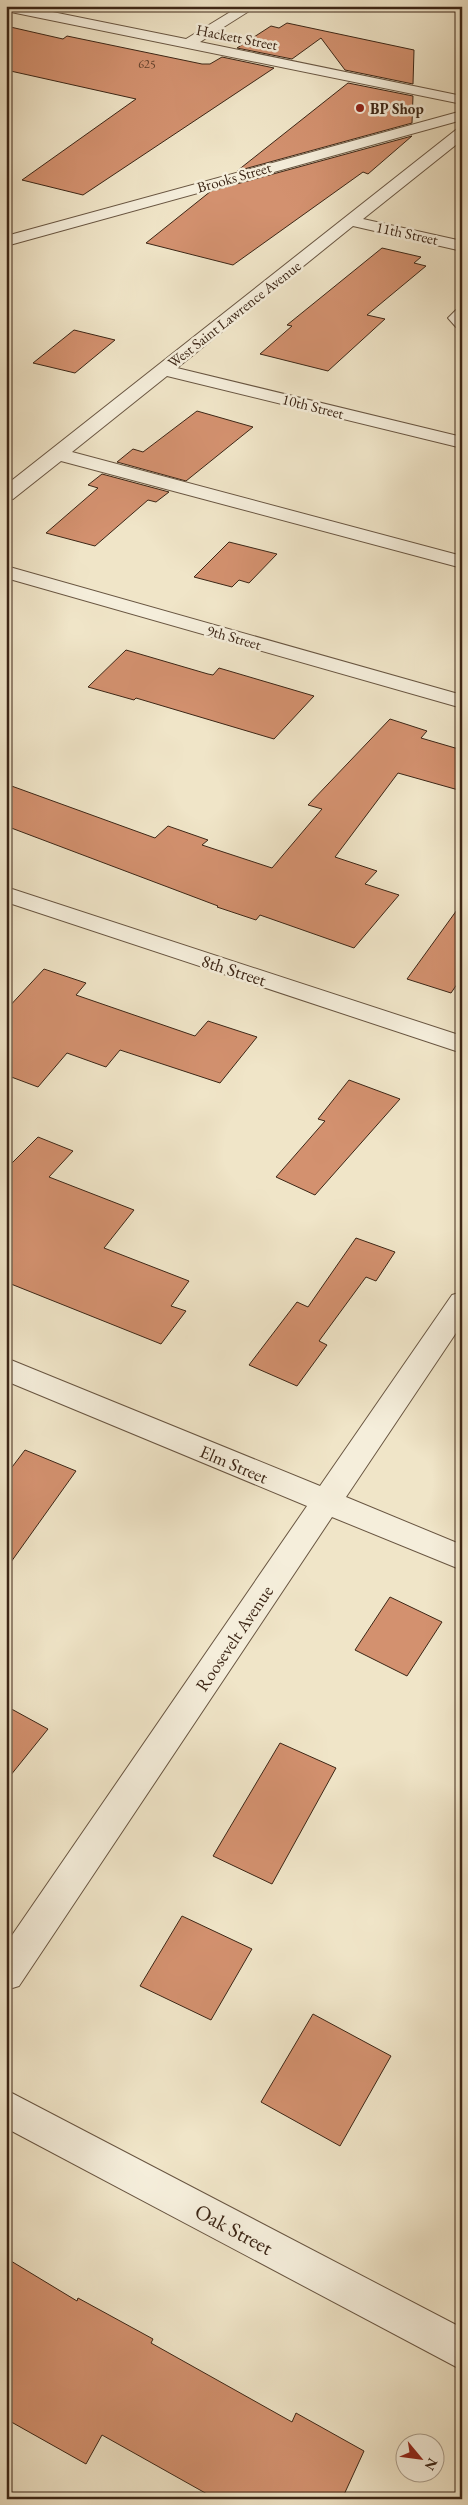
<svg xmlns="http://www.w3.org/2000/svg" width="468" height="2505" viewBox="0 0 468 2505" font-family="'EB Garamond',serif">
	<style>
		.building { fill: #d3916f; stroke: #3c2616 }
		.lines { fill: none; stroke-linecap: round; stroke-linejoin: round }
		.minor-casing { stroke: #695642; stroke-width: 2 }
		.minor { fill: #f5eedb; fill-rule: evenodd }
		.poi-dot { fill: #8f2418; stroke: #f5eedb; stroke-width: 2 }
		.labels { text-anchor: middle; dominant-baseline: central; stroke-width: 5; stroke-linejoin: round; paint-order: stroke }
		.far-number-label { font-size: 12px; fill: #62412c }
		.far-street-label { font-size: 15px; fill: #3c2616; stroke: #f5eedb }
		.far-poi-label { font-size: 15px; font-weight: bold; fill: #3c2616; stroke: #f5eedb; text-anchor: start }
		.street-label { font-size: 18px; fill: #3c2616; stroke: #f5eedb }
		.near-street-label { font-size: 21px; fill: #3c2616; stroke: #f5eedb }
	</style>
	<rect width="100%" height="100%" fill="#f0e5c8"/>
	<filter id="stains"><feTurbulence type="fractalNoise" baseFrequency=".004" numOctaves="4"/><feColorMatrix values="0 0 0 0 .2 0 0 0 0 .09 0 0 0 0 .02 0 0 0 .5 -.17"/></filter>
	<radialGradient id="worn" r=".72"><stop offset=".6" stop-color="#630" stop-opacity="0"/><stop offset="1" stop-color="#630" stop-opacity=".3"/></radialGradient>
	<path class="building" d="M 287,23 L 414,50 L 413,84 L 345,70 L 321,38 L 292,59 L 237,48 L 271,26 L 279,28 Z
		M 6,26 L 63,39 L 67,36 L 202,64 L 210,64 L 222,57 L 274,68 L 83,195 L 22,180 L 136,99 L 6,70 Z
		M 348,83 L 413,96 L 412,123 L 237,171 Z
		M 412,136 L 368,174 L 363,172 L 233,265 L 146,243 L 211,191 Z
		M 382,248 L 421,257 L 414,263 L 426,266 L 367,315 L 385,319 L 328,371 L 260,354 L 292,326 L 287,325 Z
		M 74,330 L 115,340 L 75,373 L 33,363 Z
		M 197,411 L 253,427 L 186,481 L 117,462 L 133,449 L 143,452 Z
		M 102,474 L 169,492 L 156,502 L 148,500 L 95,546 L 46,533 L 98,488 L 88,485 Z
		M 229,542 L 277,554 L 249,583 L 239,580 L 232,587 L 194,577 Z
		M 126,650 L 208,674 L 213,675 L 219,668 L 314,696 L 274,739 L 136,698 L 134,700 L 88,687 Z
		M 390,719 L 427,731 L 421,738 L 462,750 L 462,791 L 398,773 L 335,857 L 377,871 L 365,884 L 399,895 L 354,948 L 260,915 L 256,920 L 217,907 L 218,906 L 6,826 L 6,784 L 155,838 L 168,826 L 208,840 L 202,845 L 272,868 L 322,809 L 308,805 Z
		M 462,903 L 462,977 L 451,993 L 407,979 Z
		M 44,969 L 86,983 L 76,995 L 195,1036 L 208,1021 L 257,1037 L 220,1083 L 120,1050 L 106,1067 L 67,1053 L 38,1087 L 6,1075 L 6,1010 Z
		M 349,1080 L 400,1099 L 315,1195 L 276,1177 L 325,1121 L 318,1119 Z
		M 38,1137 L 73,1151 L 49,1177 L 134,1210 L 104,1248 L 189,1281 L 171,1306 L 186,1311 L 161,1344 L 6,1282 L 6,1161 L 12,1163 Z
		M 356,1238 L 395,1252 L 376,1281 L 366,1277 L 319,1341 L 327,1345 L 297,1386 L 249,1365 L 297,1302 L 308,1307 Z
		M 25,1450 L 76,1471 L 6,1569 L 6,1475 Z
		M 390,1597 L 442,1622 L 407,1676 L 355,1650 Z
		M 6,1706 L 48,1729 L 6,1781 Z
		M 280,1743 L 336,1768 L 272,1884 L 213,1856 Z
		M 182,1916 L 252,1949 L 211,2020 L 140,1986 Z
		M 313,2014 L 391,2056 L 340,2146 L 261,2102 Z
		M 6,2258 L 77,2301 L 78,2298 L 153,2339 L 151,2343 L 292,2422 L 296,2413 L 364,2451 L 342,2499 L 216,2499 L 102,2435 L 86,2464 L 6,2419 Z"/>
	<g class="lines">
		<g class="minor-casing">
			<path id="minor" d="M 6,6 L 23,6 L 186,39 L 240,6 L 257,6 L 200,42 L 462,96 L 462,104 L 6,11 Z
				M 462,111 L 462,120 L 6,246 L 6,236 Z
				M 462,128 L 462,140 L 363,219 L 462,241 L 462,251 L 353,226 L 177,368 L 462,437 L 462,448 L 167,376 L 72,452 L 462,556 L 462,568 L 61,461 L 13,499 L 6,501 L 6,485 L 457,129 Z
				M 462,309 L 462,328 L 456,327 L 448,318 L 456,310 Z
				M 6,566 L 462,695 L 462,708 L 6,578 Z
				M 6,887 L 462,1036 L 462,1053 L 6,902 Z
				M 462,1292 L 462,1324 L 346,1497 L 462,1545 L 462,1570 L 332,1517 L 19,1986 L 6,1990 L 6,1944 L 307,1506 L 6,1381 L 6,1358 L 320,1486 L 452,1295 Z
				M 6,2090 L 462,2328 L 462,2370 L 6,2128 Z"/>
		</g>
		<use href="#minor" class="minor"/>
	</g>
	<circle class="poi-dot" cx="360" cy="108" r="5"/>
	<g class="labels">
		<g class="far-number-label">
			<text x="147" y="64">625</text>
		</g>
		<g class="far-street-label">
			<text transform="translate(237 37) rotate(11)">Hackett Street</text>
			<text transform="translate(234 177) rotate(-16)">Brooks Street</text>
			<text transform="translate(407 233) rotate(12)">11th Street</text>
			<text transform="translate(234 314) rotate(-38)">West Saint Lawrence Avenue</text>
			<text transform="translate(313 406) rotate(14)">10th Street</text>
			<text transform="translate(234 637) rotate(16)">9th Street</text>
		</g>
		<g class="far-poi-label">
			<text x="370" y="108">BP Shop</text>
		</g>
		<g class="street-label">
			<text transform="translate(234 970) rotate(18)">8th Street</text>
			<text transform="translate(234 1464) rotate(23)">Elm Street</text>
			<text transform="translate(234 1638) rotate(-56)">Roosevelt Avenue</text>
		</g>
		<g class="near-street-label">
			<text transform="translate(234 2229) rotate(28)">Oak Street</text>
		</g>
	</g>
	<rect width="468" height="2505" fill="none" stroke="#f0e5c8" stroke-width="25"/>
	<rect x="8" y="8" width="453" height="2490" fill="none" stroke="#3c2616" stroke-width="2.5"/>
	<rect x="12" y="12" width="443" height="2480" fill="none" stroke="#3c2616"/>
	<g transform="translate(420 2458) rotate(119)"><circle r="24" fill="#f5eedb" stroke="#ab9e8c"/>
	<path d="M0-4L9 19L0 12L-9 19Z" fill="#8f2418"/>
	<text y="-8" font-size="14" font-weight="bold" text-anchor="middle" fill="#3c2616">N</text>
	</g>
	<rect width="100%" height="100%" filter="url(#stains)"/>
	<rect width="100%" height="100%" fill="url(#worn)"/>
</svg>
